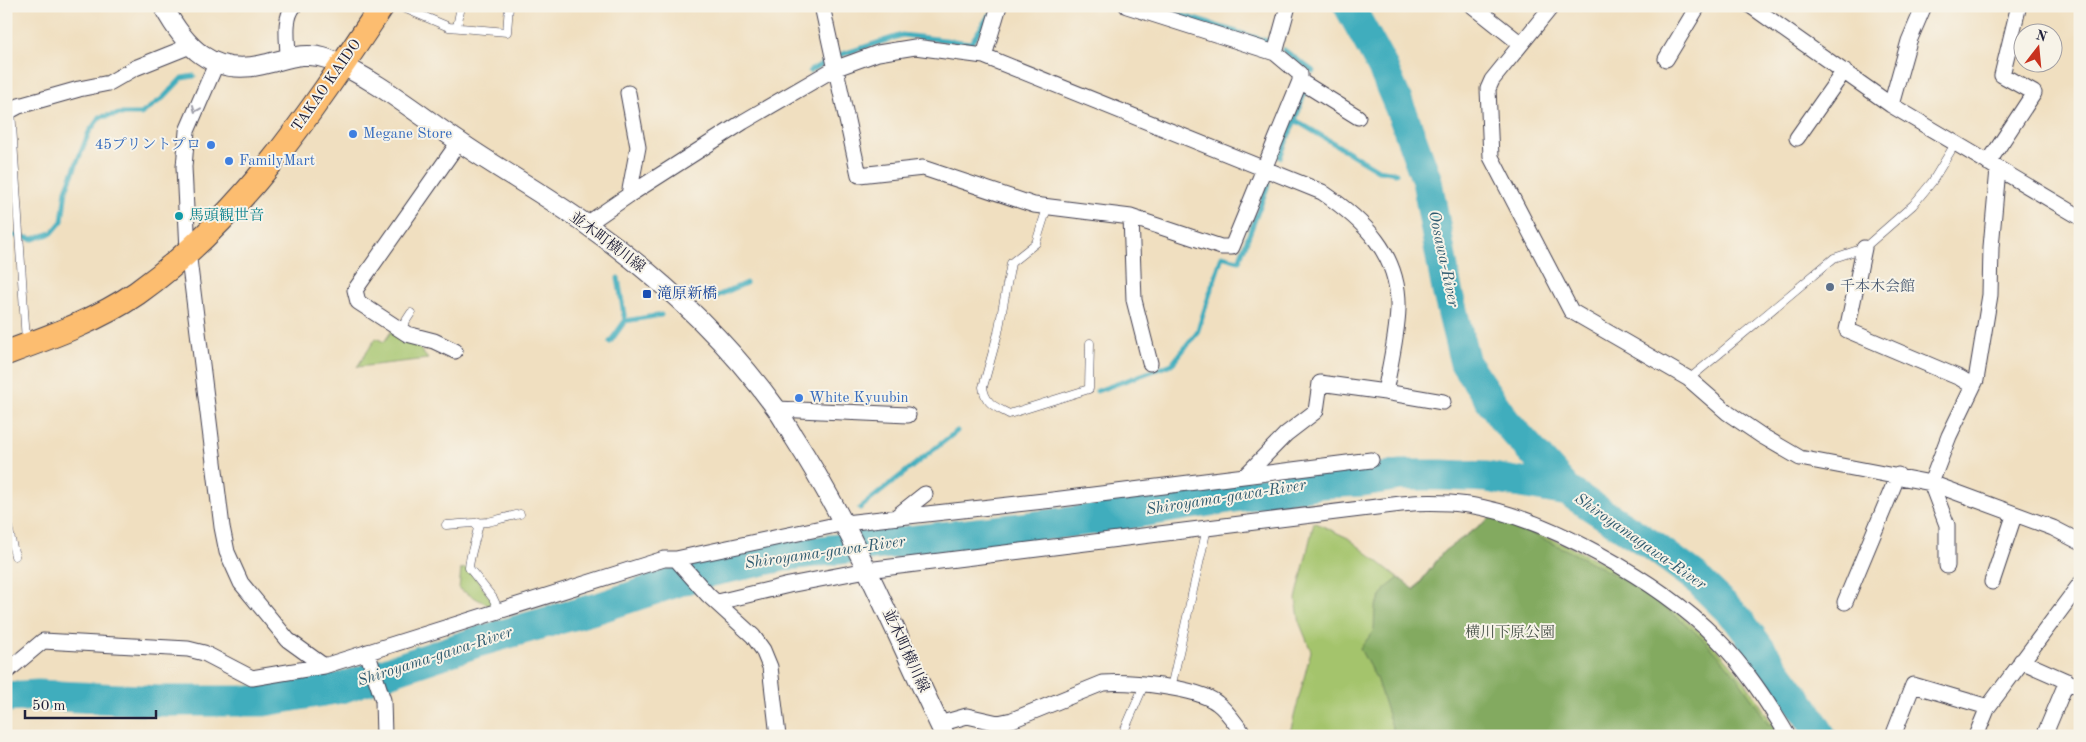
<svg xmlns="http://www.w3.org/2000/svg" width="2086" height="742" viewBox="0 0 2086 742" font-family="'Old Standard TT','Noto Serif JP',serif">
	<style>
		.green { fill: #a4c46c; stroke: #637354 }
		.forest { fill: #83aa60; stroke: #52664e }
		.lines { fill: none; stroke-linecap: round; stroke-linejoin: round }
		.stream { stroke: #3fadbd; stroke-width: 5 }
		.river { stroke: #3fadbd; stroke-width: 31 }
		.service-casing { stroke: #413e4f; stroke-width: 9 }
		.minor-casing { stroke: #413e4f; stroke-width: 17 }
		.tertiary-casing { stroke: #413e4f; stroke-width: 21 }
		.primary-casing { stroke: #413e4f; stroke-width: 26 }
		.service { stroke: #fff; stroke-width: 8 }
		.minor { stroke: #fff; stroke-width: 15 }
		.tertiary { stroke: #fff; stroke-width: 19 }
		.primary { stroke: #fcbd6f; stroke-width: 24 }
		.oneway { stroke: #9c9ca7 }
		.shop-dot { fill: #3f7fe0; stroke: #f7f3e8; stroke-width: 2 }
		.culture-dot { fill: #0f9aa8; stroke: #f7f3e8; stroke-width: 2 }
		.service-dot { fill: #5c6f8a; stroke: #f7f3e8; stroke-width: 2 }
		.transit-dot { fill: #1a4fb4; stroke: #f7f3e8; stroke-width: 2 }
		.labels { text-anchor: middle; dominant-baseline: central; stroke-width: 4; stroke-linejoin: round; paint-order: stroke }
		.street-label { font-size: 15px; fill: #22223b; stroke: #f7f3e8 }
		.shop-label { font-size: 15px; fill: #366cbe; stroke: #f7f3e8; text-anchor: start }
		.culture-label { font-size: 15px; fill: #0d838f; stroke: #f7f3e8; text-anchor: start }
		.service-label { font-size: 15px; fill: #4e5e75; stroke: #f7f3e8; text-anchor: start }
		.transit-label { font-size: 15px; fill: #164399; stroke: #f7f3e8; text-anchor: start }
		.park-label { font-size: 15px; fill: #49534a; stroke: #f7f3e8 }
		.water-label { font-size: 16px; font-style: italic; fill: #2e5a6f; stroke: #f7f3e8 }
	</style>
	<rect width="100%" height="100%" fill="#f7f3e8"/>
	<filter id="ink" filterUnits="userSpaceOnUse"><feTurbulence type="fractalNoise" baseFrequency=".02" numOctaves="2"/><feDisplacementMap in="SourceGraphic" scale="10" xChannelSelector="R" yChannelSelector="G"/><feConvolveMatrix kernelMatrix="1 2 1 2 8 2 1 2 1" color-interpolation-filters="sRGB"/></filter>
	<filter id="wash" filterUnits="userSpaceOnUse"><feTurbulence type="fractalNoise" baseFrequency=".0096" numOctaves="4" result="noise"/><feDisplacementMap in="SourceGraphic" scale="20" xChannelSelector="R" yChannelSelector="G"/><feGaussianBlur stdDeviation="1.12" result="paint"/><feColorMatrix in="noise" values="0 0 0 0 0 0 0 0 0 0 0 0 0 0 0 0 0 1.4 0 .05"/><feComposite in="paint" operator="in"/></filter>
	<g filter="url(#wash)">
		<rect width="100%" height="100%" fill="#f0dfc0"/>
		<path class="green" d="M 395,326 L 407,334 L 428,359 L 357,367 L 376,338 L 384,342 Z
			M 1492,517 C 1592,549 1685,601 1749,687 C 1760,703 1769,720 1780,736 L 1289,736 L 1311,651 L 1300,624 L 1296,599 L 1314,522 L 1348,538 L 1414,590 L 1444,551 Z
			M 469,568 L 499,611 L 459,589 L 461,569 Z"/>
		<path class="forest" d="M 1492,517 L 1525,528 L 1530,533 C 1604,566 1674,603 1728,666 C 1743,684 1756,705 1769,725 L 1773,724 L 1780,736 L 1395,736 L 1376,678 L 1360,649 L 1374,630 L 1375,608 L 1385,589 L 1399,578 L 1415,590 L 1444,551 Z"/>
		<g class="lines">
			<path class="stream" d="M 1160,9 L 1270,42
				M 1284,50 L 1313,71
				M 837,56 L 902,35 L 971,43 L 989,15
				M 810,71 L 827,61
				M 1295,120 L 1305,92
				M 1280,157 L 1295,120 L 1378,170 L 1396,173
				M 1412,174 L 1424,175
				M 6,234 L 33,239 L 52,233 L 62,221 L 66,190 L 89,132 L 100,117 L 120,114 L 141,114 L 163,98 L 182,78 L 194,76
				M 618,278 L 625,321 L 661,315
				M 706,301 L 746,283
				M 610,342 L 625,321
				M 1097,391 L 1172,364 L 1197,333 L 1222,256 L 1239,261 L 1268,185
				M 860,508 L 957,431"/>
			<path class="river" d="M 1349,6 L 1382,66 L 1403,115 L 1427,181 L 1447,290 L 1465,363 L 1505,421 L 1568,491
				M 6,697 L 38,695 L 160,701 L 264,701 L 341,688 L 477,642 L 601,607 L 703,573 L 788,555 L 1097,519 L 1322,483 L 1363,481 L 1400,475 L 1442,475 L 1487,477 L 1568,491 L 1656,548 L 1695,577 L 1737,618 L 1803,707 L 1821,736"/>
		</g>
	</g>
	<g filter="url(#ink)">
		<g class="lines">
			<g class="service-casing">
				<path id="service" d="M 399,6 L 449,27 L 507,32 L 509,6
					M 457,27 L 461,6
					M 11,110 L 26,341
					M 1047,208 L 1036,243 L 1011,263 L 998,333 L 983,387 C 985,404 996,407 1009,414 L 1089,389 L 1090,343
					M 400,330 L 411,313
					M 1689,379 L 1834,258 L 1864,248 L 1913,205 L 1932,182 L 1955,144
					M 6,519 L 15,556
					M 479,522 C 477,538 470,552 469,568 L 493,598 L 499,611
					M 446,525 L 488,522 L 520,514
					M 1171,688 L 1207,528
					M 1122,736 L 1144,685"/>
			</g>
			<g class="minor-casing">
				<path id="minor" d="M 822,6 L 859,175 L 923,168 L 1034,205 L 1131,217 L 1221,247 L 1232,247 L 1300,81 L 1300,74 L 1275,53 L 1127,6
					M 1473,6 L 1521,44
					M 1552,6 L 1492,80 L 1488,89 L 1491,157 L 1571,311 L 1689,379 L 1728,413 L 1762,436 L 1800,458 L 1931,483 L 2053,528 L 2080,542
					M 1751,6 L 1891,105 L 2080,217
					M 1275,53 L 1288,6
					M 984,56 L 999,6
					M 288,57 C 288,41 283,19 294,6
					M 1666,59 L 1698,6
					M 216,64 L 187,131 L 184,167 L 188,251 L 222,527 L 227,552 L 241,583 L 288,640 L 324,666
					M 1300,81 L 1358,117
					M 628,93 L 638,147 L 629,195
					M 1891,105 L 1909,41 L 1924,6
					M 6,113 L 19,106 L 79,89 L 109,83 L 135,68 L 190,46
					M 1797,138 L 1844,71
					M 1988,163 L 2034,93 L 2002,75 L 2018,9
					M 1131,217 L 1134,300 L 1150,363
					M 587,224 L 629,195 L 743,122 L 834,69 L 878,53 L 915,47 L 984,56 L 1322,192 C 1363,220 1400,254 1398,309 C 1397,336 1390,365 1385,392 L 1320,383 L 1316,411 L 1286,434 L 1246,475
					M 1864,248 L 1847,330 L 1960,378 L 1973,386
					M 455,351 L 434,341 L 407,334 L 358,302 L 355,290 L 459,142
					M 1385,392 L 1443,402
					M 777,409 L 908,415
					M 896,517 L 925,494
					M 676,559 L 845,523 L 1053,500 L 1371,460
					M 1947,566 L 1947,525 L 1931,483 L 1949,436 L 1976,380 L 1990,295 L 1991,247 L 1998,169
					M 1992,582 L 2014,516
					M 718,602 L 789,585 L 867,570 L 1401,504 C 1423,502 1446,502 1469,505 C 1547,517 1660,582 1716,638 C 1745,667 1767,701 1788,736
					M 1845,602 L 1898,475
					M 367,652 L 383,700 L 384,736
					M 2021,661 L 2080,687
					M 6,672 L 43,641 L 188,649 L 204,653 L 252,678 L 324,666 L 664,559 L 676,559 L 708,595 L 753,636 L 763,650 L 770,667 L 778,736
					M 939,724 L 967,716 L 998,723 L 1012,720 L 1103,683 C 1130,681 1197,687 1217,703 C 1228,711 1236,725 1245,736
					M 1893,736 L 1913,685 L 1988,707
					M 1976,736 L 1988,707 L 2080,584
					M 2044,736 L 2067,681"/>
			</g>
			<g class="tertiary-casing">
				<path id="tertiary" d="M 163,6 C 185,47 212,76 261,65 C 285,60 304,50 328,59 C 376,79 415,112 458,141 C 500,170 546,195 587,225 C 657,275 724,337 775,407 C 782,416 787,426 793,436 C 854,530 896,635 945,736"/>
			</g>
			<g class="primary-casing">
				<path id="primary" d="M 6,353 C 50,337 98,320 137,293 C 241,219 312,111 382,6"/>
			</g>
			<use href="#service" class="service"/>
			<use href="#minor" class="minor"/>
			<use href="#tertiary" class="tertiary"/>
			<use href="#primary" class="primary"/>
		</g>
		<defs><path id="oneway-chevron" d="M-2-3.5L2.5 0L-2 3.5" fill="none" stroke-width="1.6" stroke-linecap="round" stroke-linejoin="round" transform="scale(1.25)"/></defs>
		<use class="oneway" href="#oneway-chevron" transform="translate(196 109) rotate(113)"/>
	</g>
	<g class="shop-dot">
		<circle cx="353" cy="134" r="5"/>
		<circle cx="211" cy="145" r="5"/>
		<circle cx="229" cy="161" r="5"/>
		<circle cx="799" cy="398" r="5"/>
	</g>
	<circle class="culture-dot" cx="179" cy="216" r="5"/>
	<circle class="service-dot" cx="1830" cy="287" r="5"/>
	<rect class="transit-dot" x="642" y="289" width="10" height="10" rx="2.5"/>
	<g class="labels">
		<g class="street-label">
			<text transform="translate(327 86) rotate(-55)">TAKAO KAIDO</text>
			<text transform="translate(607 243) rotate(37)">並木町横川線</text>
			<text transform="translate(905 651) rotate(65)">並木町横川線</text>
		</g>
		<g class="shop-label">
			<text x="363" y="134">Megane Store</text>
			<text x="201" y="145" text-anchor="end">45プリントプロ</text>
			<text x="239" y="161">FamilyMart</text>
			<text x="809" y="398">White Kyuubin</text>
		</g>
		<g class="culture-label">
			<text x="189" y="216">馬頭観世音</text>
		</g>
		<g class="service-label">
			<text x="1840" y="287">千本木会館</text>
		</g>
		<g class="transit-label">
			<text x="657" y="294">滝原新橋</text>
		</g>
		<g class="park-label">
			<text x="1510" y="633">横川下原公園</text>
		</g>
		<g class="water-label">
			<text transform="translate(1443 259) rotate(78)">Oosawa-River</text>
			<text transform="translate(1226 498) rotate(-9)">Shiroyama-gawa-River</text>
			<text transform="translate(1640 542) rotate(35)">Shiroyamagawa-River</text>
			<text transform="translate(825 553) rotate(-8)">Shiroyama-gawa-River</text>
			<text transform="translate(435 657) rotate(-18)">Shiroyama-gawa-River</text>
		</g>
	</g>
	<rect width="2086" height="742" fill="none" stroke="#f7f3e8" stroke-width="25"/>
	<g transform="translate(2038 48) rotate(16)"><circle r="24" fill="#f7f3e8" stroke="#a29fa3"/>
	<path d="M0-4L9 19L0 12L-9 19Z" fill="#c8321e"/>
	<text y="-8" font-size="14" font-weight="bold" text-anchor="middle" fill="#22223b">N</text>
	</g>
	<path d="M25 710v8h131v-8" fill="none" stroke="#22223b" stroke-width="2.5"/>
	<text x="32" y="710" font-size="15" fill="#22223b" stroke="#f7f3e8" stroke-width="4" paint-order="stroke">50 m</text>
</svg>
